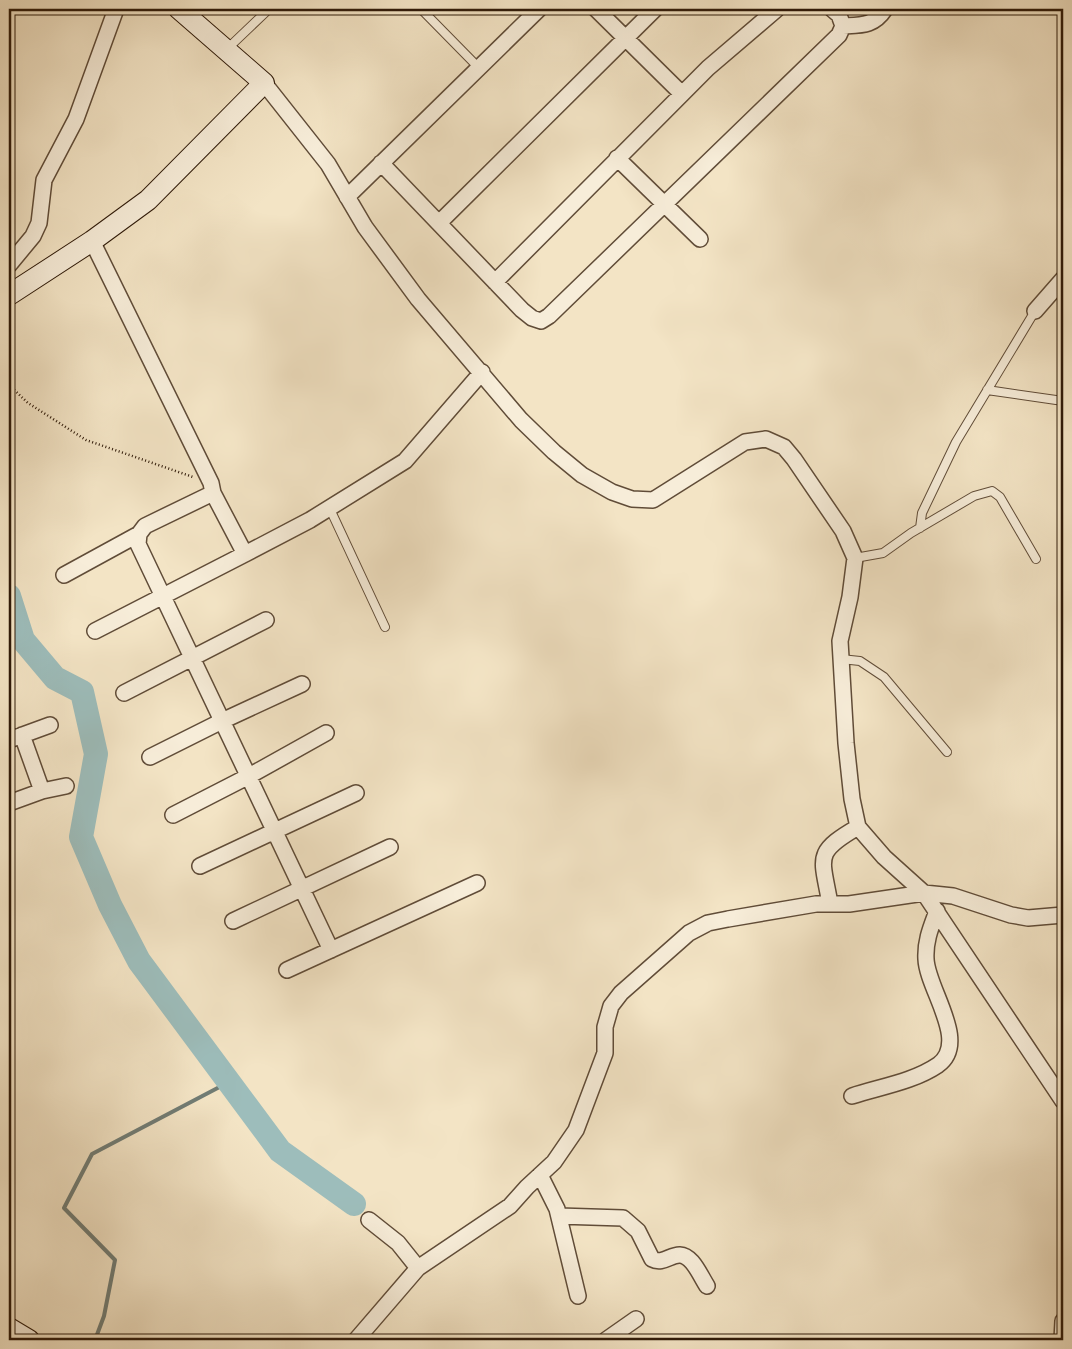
<svg xmlns="http://www.w3.org/2000/svg" width="1072" height="1349" viewBox="0 0 1072 1349" font-family="'IM FELL Great Primer',serif">
	<style>
		.lines { fill: none; stroke-linecap: round; stroke-linejoin: round }
		.stream { stroke: #717c74; stroke-width: 4 }
		.river { stroke: #9dbdbb; stroke-width: 24 }
		.lane-casing { stroke: #604c38; stroke-width: 10 }
		.street-casing { stroke: #604c38; stroke-width: 18 }
		.secondary-casing { stroke: #2f1a09; stroke-width: 22 }
		.path { stroke: #2f1a09; stroke-width: 2.5; stroke-dasharray: 1 2.5; stroke-linecap: butt }
		.lane { stroke: #f7edd9; stroke-width: 8 }
		.street { stroke: #f7edd9; stroke-width: 15 }
		.secondary { stroke: #f7edd9; stroke-width: 20 }
	</style>
	<rect width="100%" height="100%" fill="#f3e4c5"/>
	<filter id="stains"><feTurbulence type="fractalNoise" baseFrequency=".004" numOctaves="4"/><feColorMatrix values="0 0 0 0 .2 0 0 0 0 .09 0 0 0 0 .02 0 0 0 .5 -.17"/></filter>
	<radialGradient id="worn" r=".72"><stop offset=".6" stop-color="#630" stop-opacity="0"/><stop offset="1" stop-color="#630" stop-opacity=".3"/></radialGradient>
	<g class="lines">
		<path class="stream" d="M 95,1340 L 104,1316 L 115,1260 L 64,1208 L 92,1154 L 229,1082"/>
		<path class="river" d="M 9,596 L 23,640 L 55,678 L 82,692 L 96,754 L 81,837 L 110,905 L 139,961 L 280,1151 L 354,1204"/>
		<g class="lane-casing">
			<path id="lane" d="M 421,9 L 479,68
				M 227,49 L 269,9
				M 987,390 L 1063,401
				M 330,509 L 385,627
				M 920,528 L 922,513 L 956,442 L 1035,311
				M 855,558 L 883,553 L 911,533 L 974,496 L 992,491 L 1000,497 L 1036,559
				M 841,659 L 860,661 L 884,677 L 947,752"/>
		</g>
		<g class="street-casing">
			<path id="street" d="M 596,9 L 682,94
				M 843,26 C 862,25 874,26 885,9
				M 264,83 L 328,164 L 365,227 L 418,299 L 521,420 L 554,452 L 582,475 L 612,492 L 632,499 L 653,500 L 745,442 L 766,439 L 784,447 L 794,459 L 843,531 L 855,558 L 850,597 L 840,641 L 846,743 L 852,799 L 858,827 L 884,857 L 924,893 L 1063,1101
				M 617,158 L 700,239
				M 381,163 L 522,310 L 532,318 L 541,321 L 549,316 L 839,35 L 843,26 L 839,15 L 832,9
				M 347,197 L 539,9
				M 439,223 L 655,9
				M 92,241 L 211,483 L 213,493 L 145,526 L 139,534 L 138,544 L 331,950
				M 9,265 L 33,236 L 39,223 L 44,180 L 76,119 L 116,9
				M 495,282 L 708,68 L 777,9
				M 1035,311 L 1063,279
				M 213,493 L 245,554 L 310,520 L 405,461 L 482,372
				M 64,575 L 139,534
				M 95,631 L 245,554
				M 124,693 L 266,620
				M 22,735 L 42,791 L 66,786
				M 9,740 L 50,725
				M 150,757 L 222,721 L 302,684
				M 9,803 L 42,791
				M 173,815 L 249,776 L 326,733
				M 200,866 L 356,793
				M 830,904 C 822,857 813,853 858,827
				M 233,921 L 390,847
				M 287,970 L 477,883
				M 852,1096 C 879,1087 913,1082 938,1065 C 970,1042 927,989 926,959 C 925,941 931,927 937,911
				M 540,1175 L 557,1209 L 578,1296
				M 559,1216 L 623,1218 L 638,1231 L 652,1259 C 667,1267 676,1244 692,1262 C 698,1269 702,1278 707,1286
				M 369,1220 L 398,1243 L 418,1268
				M 356,1340 L 418,1268 L 510,1206 L 527,1187 L 554,1162 L 576,1130 L 605,1053 L 605,1027 L 611,1006 L 621,993 L 689,933 L 708,923 L 728,919 L 816,904 L 849,904 L 924,893 L 953,896 L 1011,915 L 1028,918 L 1063,915
				M 606,1340 L 636,1319
				M 1062,1340 L 1063,1321"/>
		</g>
		<g class="secondary-casing">
			<path id="secondary" d="M 9,295 L 92,241 L 148,200 L 264,83 L 179,9
				M 9,1328 L 29,1340"/>
		</g>
		<path class="path" d="M 9,385 L 28,403 L 86,440 L 193,477"/>
		<use href="#lane" class="lane"/>
		<use href="#street" class="street"/>
		<use href="#secondary" class="secondary"/>
	</g>
	<rect width="1072" height="1349" fill="none" stroke="#f3e4c5" stroke-width="30"/>
	<rect x="10" y="10" width="1052" height="1329" fill="none" stroke="#2f1a09" stroke-width="2.5"/>
	<rect x="15" y="15" width="1042" height="1319" fill="none" stroke="#2f1a09"/>
	<rect width="100%" height="100%" filter="url(#stains)"/>
	<rect width="100%" height="100%" fill="url(#worn)"/>
</svg>
